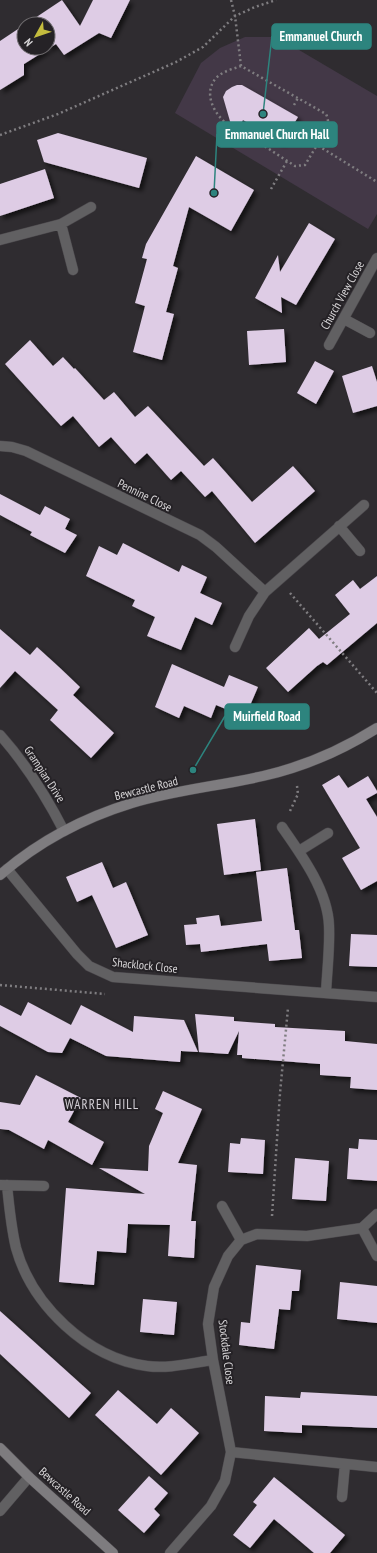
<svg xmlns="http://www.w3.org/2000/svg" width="377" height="1553" viewBox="0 0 377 1553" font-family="'PT Sans Narrow',sans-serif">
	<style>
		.green { fill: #433847 }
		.building { fill: #decce5; filter: url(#shadow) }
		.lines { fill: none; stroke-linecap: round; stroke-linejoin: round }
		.street-casing { stroke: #4a474b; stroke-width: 11 }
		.secondary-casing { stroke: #4a474b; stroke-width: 11 }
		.path { stroke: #7f7d80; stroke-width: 2.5; stroke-dasharray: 2 3; stroke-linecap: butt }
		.street { stroke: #616062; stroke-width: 10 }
		.secondary { stroke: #7e7c7f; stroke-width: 10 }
		.labels { text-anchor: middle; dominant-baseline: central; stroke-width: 4; stroke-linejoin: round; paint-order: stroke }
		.street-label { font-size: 12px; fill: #d8d6d8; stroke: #252226 }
		.neighbourhood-label { font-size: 13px; letter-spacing: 1px; fill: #d5d1d7; stroke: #252226 }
		.leader { fill: none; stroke: #2d847e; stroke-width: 1.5 }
		.callout-dot { fill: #2d847e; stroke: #252226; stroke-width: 1.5 }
		.callout { fill: #2d847e; stroke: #2d847e; stroke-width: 1.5 }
		.callout-label { font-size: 13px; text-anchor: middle; font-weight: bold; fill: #fff }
	</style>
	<defs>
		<filter id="shadow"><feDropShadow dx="3.5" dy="3.5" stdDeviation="2" flood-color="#0009"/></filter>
	</defs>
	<rect width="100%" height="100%" fill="#2f2c30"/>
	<path class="green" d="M 245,37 L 277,37 L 377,96 L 377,214 L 368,229 L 175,113 L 201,63 L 220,48 Z"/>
	<path class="building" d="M 62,0 L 80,26 L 93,0 L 130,0 L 111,38 L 99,33 L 64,55 L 56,44 L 24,64 L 24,75 L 0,90 L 0,41 L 24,25 L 24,48 L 48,48 L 48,24 L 26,24 Z
		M 237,85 L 242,85 L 298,117 L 282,143 L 243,120 L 234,135 L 223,97 L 226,91 L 232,87 Z
		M 58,133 L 147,158 L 139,188 L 44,162 L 37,140 Z
		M 196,156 L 254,190 L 231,231 L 189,207 L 173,266 L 178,268 L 166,312 L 174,314 L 162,360 L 133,352 L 145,306 L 135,303 L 147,259 L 142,258 L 146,244 Z
		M 45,169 L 54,198 L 0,216 L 0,184 Z
		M 309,223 L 335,239 L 296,305 L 281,297 L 282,313 L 255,298 L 278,255 L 280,272 Z
		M 284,329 L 286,362 L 249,365 L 247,331 Z
		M 30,340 L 53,366 L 63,357 L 74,369 L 75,368 L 104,400 L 114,392 L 135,417 L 148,406 L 204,466 L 213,458 L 252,502 L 293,466 L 315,491 L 255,543 L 212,491 L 205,497 L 181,471 L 171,480 L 147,453 L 135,464 L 111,437 L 99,447 L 73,416 L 61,426 L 5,364 Z
		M 315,361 L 334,371 L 316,404 L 297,393 Z
		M 372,366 L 377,382 L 377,406 L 353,413 L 342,376 Z
		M 0,494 L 40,515 L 45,506 L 70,519 L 65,529 L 77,535 L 65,553 L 30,535 L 32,532 L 0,515 Z
		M 123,543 L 179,572 L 182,565 L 207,577 L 200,593 L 222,603 L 212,625 L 195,617 L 181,650 L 147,636 L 155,617 L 132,606 L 135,600 L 86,576 L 99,546 L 117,555 Z
		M 377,576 L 377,623 L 327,665 L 323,662 L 317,666 L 288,692 L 266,668 L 309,628 L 319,639 L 350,614 L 335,595 L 353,580 L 360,589 Z
		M 0,629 L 30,655 L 37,647 L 59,667 L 80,687 L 73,695 L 114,733 L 91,758 L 50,720 L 58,710 L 15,671 L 0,688 Z
		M 172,664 L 224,687 L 229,675 L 258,687 L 245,717 L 216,705 L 211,718 L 184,706 L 179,718 L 155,707 Z
		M 339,775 L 348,788 L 368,776 L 377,791 L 377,793 L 366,799 L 377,817 L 377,881 L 361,890 L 342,858 L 360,848 L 322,785 Z
		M 255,819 L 261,870 L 224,875 L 217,824 Z
		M 102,862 L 113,888 L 126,882 L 148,935 L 116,948 L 92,895 L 77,902 L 66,877 Z
		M 287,868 L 295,930 L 299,930 L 302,958 L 269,961 L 267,944 L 201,952 L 200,944 L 186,945 L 184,925 L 197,924 L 196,918 L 219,915 L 221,926 L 262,921 L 256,872 Z
		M 351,934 L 377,935 L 377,967 L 349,966 Z
		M 28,1002 L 71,1025 L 81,1005 L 133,1032 L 134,1016 L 184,1020 L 198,1052 L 181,1051 L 180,1062 L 106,1056 L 70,1038 L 62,1053 L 48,1052 L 0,1026 L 0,1005 L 21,1016 Z
		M 195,1014 L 234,1017 L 234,1021 L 275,1024 L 275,1027 L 345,1031 L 345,1041 L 377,1044 L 377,1090 L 350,1088 L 351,1077 L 320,1075 L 320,1064 L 242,1058 L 242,1055 L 237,1055 L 239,1031 L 228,1054 L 199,1052 Z
		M 36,1075 L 81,1098 L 68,1122 L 104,1142 L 92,1165 L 48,1140 L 44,1149 L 9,1130 L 0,1129 L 0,1102 L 20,1105 Z
		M 163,1091 L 202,1109 L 178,1163 L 197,1165 L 191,1221 L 196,1221 L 194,1258 L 168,1256 L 170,1225 L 128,1224 L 126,1253 L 97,1251 L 94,1285 L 59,1282 L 66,1188 L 145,1194 L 99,1168 L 148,1171 L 149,1146 L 163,1113 L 155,1109 Z
		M 241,1138 L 265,1140 L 263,1174 L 228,1172 L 230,1143 L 240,1144 Z
		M 359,1139 L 377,1140 L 377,1181 L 347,1179 L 349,1148 L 358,1149 Z
		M 295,1158 L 329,1161 L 326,1201 L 292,1199 Z
		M 256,1265 L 301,1270 L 299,1291 L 292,1291 L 290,1310 L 279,1309 L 274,1349 L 239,1345 L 241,1322 L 250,1323 Z
		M 340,1282 L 377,1286 L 377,1323 L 337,1319 Z
		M 143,1299 L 177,1302 L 174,1335 L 140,1332 Z
		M 0,1311 L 91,1393 L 69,1418 L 0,1354 Z
		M 118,1390 L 157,1424 L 171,1408 L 199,1433 L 161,1475 L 95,1415 Z
		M 301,1392 L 377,1396 L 377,1428 L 302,1425 L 302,1433 L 264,1431 L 265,1396 L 300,1398 Z
		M 149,1476 L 168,1493 L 154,1509 L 160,1515 L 144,1533 L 118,1510 Z
		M 274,1477 L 345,1535 L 330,1553 L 314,1553 L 274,1519 L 250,1548 L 233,1535 L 257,1505 L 253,1502 Z"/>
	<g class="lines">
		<g class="street-casing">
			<path id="street" d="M 61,224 L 73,270
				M 0,240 L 61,224 L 91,207
				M 344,319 L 370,333
				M 329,345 L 377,258
				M 0,446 L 12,447 L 26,451 L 200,535 L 216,547 L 265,592
				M 339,526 L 360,551
				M 235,647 L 249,616 L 265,592 L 364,505
				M 0,735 C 26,764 46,796 64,831
				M 282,827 C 301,854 328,891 329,926 C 330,948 327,971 326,993
				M 299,851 L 328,833
				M 7,869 L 77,954 L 89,966 L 113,977 L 377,997
				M 0,1185 L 44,1186
				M 7,1185 C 9,1206 11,1227 16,1248 C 32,1305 87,1358 147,1366 C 169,1369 191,1363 213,1360
				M 222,1206 L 241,1240
				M 377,1214 L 362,1228 L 377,1256
				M 231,1452 L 376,1467
				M 342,1497 L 345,1464
				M 0,1511 L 29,1477
				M 170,1553 L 211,1506 L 225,1481 L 231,1452 L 213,1360 L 208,1324 L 214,1287 L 228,1256 L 241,1240 L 257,1234 L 307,1236 L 362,1228"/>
		</g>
		<g class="secondary-casing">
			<path id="secondary" d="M 0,875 C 38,842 83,818 132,803 C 175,790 220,786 263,776 C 303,767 342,750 377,728
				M 0,1448 L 29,1477 L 113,1553"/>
		</g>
		<path class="path" d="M 231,0 L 235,16 L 241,66 L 326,114 C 332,126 323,135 317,145 L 377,182
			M 241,66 C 233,69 223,71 216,78 C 198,99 225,130 246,134 L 295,166 L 305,165 L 317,145
			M 294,105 L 298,98
			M 0,135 L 58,114 L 176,62 L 203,47 L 235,16 L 255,7 L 276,0
			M 271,189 L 287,161
			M 290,593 L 377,693
			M 290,811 L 298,794 L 297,786
			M 0,985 L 105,994
			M 272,1216 L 280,1093 L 288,1008"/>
		<use href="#street" class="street"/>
		<use href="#secondary" class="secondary"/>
	</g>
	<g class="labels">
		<g class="street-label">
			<text transform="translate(342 295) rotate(-61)">Church View Close</text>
			<text transform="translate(145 495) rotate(26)">Pennine Close</text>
			<text transform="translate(45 774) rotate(57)">Grampian Drive</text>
			<text transform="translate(146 788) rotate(-14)">Bewcastle Road</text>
			<text transform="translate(145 965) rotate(6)">Shacklock Close</text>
			<text transform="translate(227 1352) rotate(83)">Stockdale Close</text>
			<text transform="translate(65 1491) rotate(42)">Bewcastle Road</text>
		</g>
		<g class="neighbourhood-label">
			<text x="102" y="1104">WARREN HILL</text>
		</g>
	</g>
	<path class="leader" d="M263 114L272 36M214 193L217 134M193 770L225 716"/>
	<g class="callout-dot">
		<circle cx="263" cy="114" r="4"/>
		<circle cx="214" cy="193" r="4"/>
		<circle cx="193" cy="770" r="4"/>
	</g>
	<g class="callout">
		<rect x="272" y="24" width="99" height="25" rx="4"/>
		<rect x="217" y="122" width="120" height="25" rx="4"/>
		<rect x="225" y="704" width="84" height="25" rx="4"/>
	</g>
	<g class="callout-label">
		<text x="321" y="41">Emmanuel Church</text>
		<text x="277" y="139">Emmanuel Church Hall</text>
		<text x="267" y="721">Muirfield Road</text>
	</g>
	<g transform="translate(36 36) rotate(230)"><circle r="19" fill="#252226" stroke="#6d6a6d"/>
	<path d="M0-3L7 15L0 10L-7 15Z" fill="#c4bc3e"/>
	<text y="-6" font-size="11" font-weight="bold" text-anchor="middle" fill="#d8d6d8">N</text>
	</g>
</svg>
